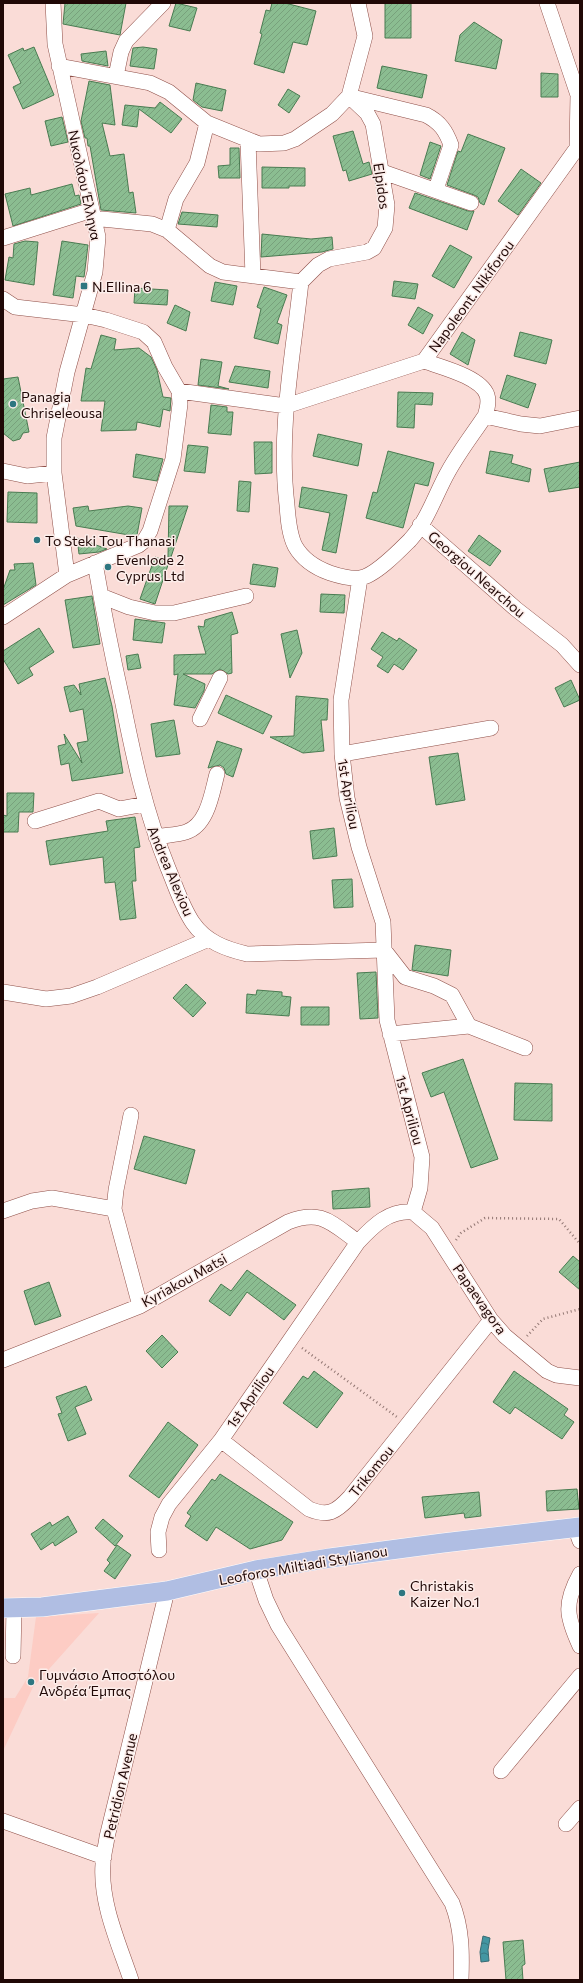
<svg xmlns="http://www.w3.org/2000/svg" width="583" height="1983" viewBox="0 0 583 1983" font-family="Commissioner,sans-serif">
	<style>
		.built { fill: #fdccc4 }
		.water { fill: url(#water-waves); stroke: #386b73 }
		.building { fill: url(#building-hatch); stroke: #497b51 }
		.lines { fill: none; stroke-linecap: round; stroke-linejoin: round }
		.minor-casing { stroke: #8f5049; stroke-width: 16 }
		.major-casing { stroke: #fff; stroke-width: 20 }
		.path { stroke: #927773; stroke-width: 2.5; stroke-dasharray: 1 3; stroke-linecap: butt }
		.minor { stroke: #fff; stroke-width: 15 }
		.major { stroke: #b0bee3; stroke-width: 19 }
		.poi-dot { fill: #2e7680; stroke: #fcedea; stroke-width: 1.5 }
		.labels { text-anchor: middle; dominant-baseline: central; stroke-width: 3; stroke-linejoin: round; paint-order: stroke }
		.street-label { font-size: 14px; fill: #200806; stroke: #fcedea }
		.poi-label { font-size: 14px; fill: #200806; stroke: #fcedea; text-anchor: start }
	</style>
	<defs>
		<pattern id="water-waves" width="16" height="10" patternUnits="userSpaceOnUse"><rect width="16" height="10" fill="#4396a2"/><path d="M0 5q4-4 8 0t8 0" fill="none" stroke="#387882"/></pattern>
		<pattern id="building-hatch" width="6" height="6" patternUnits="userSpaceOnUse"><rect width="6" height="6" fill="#8bbd91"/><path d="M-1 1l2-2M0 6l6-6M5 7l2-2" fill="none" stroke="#78a17c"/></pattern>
	</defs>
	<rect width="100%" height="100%" fill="#fadcd7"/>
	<path class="built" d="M 99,1613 L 33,1687 L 3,1751 L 3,1698 L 15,1698 L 28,1677 L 36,1617 Z"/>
	<path class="water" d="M 483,1936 L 490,1938 L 488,1950 L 489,1961 L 481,1962 L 480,1952 Z"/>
	<path class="building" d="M 65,3 L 126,3 L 120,35 L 63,24 Z
		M 176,3 L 197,8 L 190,31 L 169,26 Z
		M 272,3 L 285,3 L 316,11 L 307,45 L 293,42 L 284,73 L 254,64 L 262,34 L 260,33 L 266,10 L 270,11 Z
		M 385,3 L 411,3 L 411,38 L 385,38 Z
		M 474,22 L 502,40 L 496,69 L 455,61 L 460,35 Z
		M 34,47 L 54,95 L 23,109 L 13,87 L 21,83 L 8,55 L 23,48 L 24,51 Z
		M 143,47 L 157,49 L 154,69 L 130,66 L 133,48 Z
		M 106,51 L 108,66 L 82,61 L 81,54 Z
		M 382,66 L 427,75 L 422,98 L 377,88 Z
		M 541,73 L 558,74 L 558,97 L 541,97 Z
		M 89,81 L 110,85 L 115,125 L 102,123 L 110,156 L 124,154 L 129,193 L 133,192 L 136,213 L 101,210 L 90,146 L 88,146 L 87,138 L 85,138 L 81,121 Z
		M 196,83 L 226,90 L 222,111 L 202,107 L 193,100 Z
		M 288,89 L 300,96 L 289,113 L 278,105 Z
		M 160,102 L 182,119 L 171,133 L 139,109 L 137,127 L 122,125 L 125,105 L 155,108 Z
		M 62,117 L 68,142 L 51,146 L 45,121 Z
		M 353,131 L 363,164 L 369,162 L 372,174 L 349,181 L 346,170 L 343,171 L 333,136 Z
		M 468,134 L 505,148 L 484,205 L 480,203 L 478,197 L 474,195 L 447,185 L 458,151 L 461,152 Z
		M 430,142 L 441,146 L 430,179 L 420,175 Z
		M 230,148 L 239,148 L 240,178 L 219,178 L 218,166 L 230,165 Z
		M 262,167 L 305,168 L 305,186 L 289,186 L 289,188 L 262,188 Z
		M 521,169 L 541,183 L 518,215 L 498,201 Z
		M 72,184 L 75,196 L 79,195 L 81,204 L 13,226 L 5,194 L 30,188 L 31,195 Z
		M 415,193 L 468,211 L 474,211 L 467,230 L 409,208 Z
		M 182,212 L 218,215 L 217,227 L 178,224 Z
		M 262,234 L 311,239 L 332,237 L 333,249 L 322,252 L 261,257 Z
		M 25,241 L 38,242 L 34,285 L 5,280 L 9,257 L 13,258 L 14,244 Z
		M 62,241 L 88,245 L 84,277 L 76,276 L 73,298 L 53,295 Z
		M 450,245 L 472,257 L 454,288 L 432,276 Z
		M 394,281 L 418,284 L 415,299 L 392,296 Z
		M 215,282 L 237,286 L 233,305 L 211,301 Z
		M 264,287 L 287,295 L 277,323 L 282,325 L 278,344 L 254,338 L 261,309 L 257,307 Z
		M 135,288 L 168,290 L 167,305 L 134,303 Z
		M 175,305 L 190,312 L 186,331 L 167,323 Z
		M 418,307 L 433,315 L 423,334 L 408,325 Z
		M 462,332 L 475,340 L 468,365 L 450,354 Z
		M 520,332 L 552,340 L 546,364 L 514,356 Z
		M 101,335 L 116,339 L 114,350 L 139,348 L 151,357 L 157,370 L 163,397 L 171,398 L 170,411 L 163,409 L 160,427 L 137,422 L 136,430 L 101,431 L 105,401 L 81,401 L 86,368 L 91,369 Z
		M 201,359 L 222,362 L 218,386 L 229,389 L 198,385 Z
		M 235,366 L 270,371 L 268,388 L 229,382 Z
		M 507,375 L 536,384 L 528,408 L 500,398 Z
		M 18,377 L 29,432 L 23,433 L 20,439 L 13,441 L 3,433 L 3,379 Z
		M 398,392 L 433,393 L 432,405 L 415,404 L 414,428 L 397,427 Z
		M 211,405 L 227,407 L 227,412 L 233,412 L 231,435 L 208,433 Z
		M 318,434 L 362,444 L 358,466 L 313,456 Z
		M 254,442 L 272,442 L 272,473 L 255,474 Z
		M 188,445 L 208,447 L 205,473 L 184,471 Z
		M 388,451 L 434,463 L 428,486 L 415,483 L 403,528 L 366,518 L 373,492 L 377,493 Z
		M 490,451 L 513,455 L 511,463 L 531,469 L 529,482 L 486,473 Z
		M 136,454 L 163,459 L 157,481 L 133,477 Z
		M 580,462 L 580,487 L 549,492 L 544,469 Z
		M 239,481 L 251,482 L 249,512 L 237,511 Z
		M 302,487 L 347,495 L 336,553 L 322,550 L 330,513 L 299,507 Z
		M 8,492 L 37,493 L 37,523 L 7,522 Z
		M 88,506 L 89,511 L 128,506 L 142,508 L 137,535 L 135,536 L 76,526 L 73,508 Z
		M 169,506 L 188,506 L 171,557 L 168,557 Z
		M 479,535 L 501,551 L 490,566 L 468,551 Z
		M 77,538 L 107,549 L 99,552 L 79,554 Z
		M 155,557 L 169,562 L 155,604 L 140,599 Z
		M 33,563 L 36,585 L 3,605 L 3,590 L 10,570 L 15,570 L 14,564 Z
		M 253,564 L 278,568 L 275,587 L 250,584 Z
		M 321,594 L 345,595 L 344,613 L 320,612 Z
		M 92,596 L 100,644 L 73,648 L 65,600 Z
		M 232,612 L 238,633 L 231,635 L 232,673 L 228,674 L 220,669 L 212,674 L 183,674 L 205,684 L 204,691 L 195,708 L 174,705 L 178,674 L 174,675 L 174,655 L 206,654 L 198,626 L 204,627 L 205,620 Z
		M 135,619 L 165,623 L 162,643 L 133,640 Z
		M 39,628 L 54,652 L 29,668 L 33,675 L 18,684 L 3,659 L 3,651 Z
		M 297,630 L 302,653 L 290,678 L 281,634 Z
		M 382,632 L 397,641 L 399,638 L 417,650 L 403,670 L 394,664 L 388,673 L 377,666 L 383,657 L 371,649 Z
		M 138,654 L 141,668 L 128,670 L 126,656 Z
		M 105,678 L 112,706 L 123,773 L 72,781 L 69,763 L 61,765 L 58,746 L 66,744 L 64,734 L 82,763 L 77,743 L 88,741 L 83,709 L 70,712 L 64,687 L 74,685 L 81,695 L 79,684 Z
		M 571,680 L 580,700 L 564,707 L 555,688 Z
		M 226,695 L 272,716 L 263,734 L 218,713 Z
		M 296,696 L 328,699 L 327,720 L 321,720 L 324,751 L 303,753 L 270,737 L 294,736 Z
		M 174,720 L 180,754 L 156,757 L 151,724 Z
		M 217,741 L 242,749 L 233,777 L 226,774 L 224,768 L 220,765 L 208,768 Z
		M 458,753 L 465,800 L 436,805 L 429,757 Z
		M 7,793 L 34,793 L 33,812 L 19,812 L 18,832 L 3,832 L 3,815 L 7,816 Z
		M 135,817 L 140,847 L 134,848 L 136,881 L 132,881 L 136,918 L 120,920 L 115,882 L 105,883 L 103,857 L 50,865 L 46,841 L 108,831 L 106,821 Z
		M 334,828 L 337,856 L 313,859 L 310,831 Z
		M 352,879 L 353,907 L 334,908 L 332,880 Z
		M 415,945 L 451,950 L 448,976 L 412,970 Z
		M 376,972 L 378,1018 L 360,1019 L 357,973 Z
		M 186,984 L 206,1003 L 193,1017 L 173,998 Z
		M 257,990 L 282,992 L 282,996 L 291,997 L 289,1016 L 246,1013 L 247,994 L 256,995 Z
		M 301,1007 L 329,1007 L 329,1025 L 301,1025 Z
		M 463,1059 L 498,1159 L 471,1168 L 444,1092 L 431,1097 L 422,1073 Z
		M 515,1083 L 552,1084 L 552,1121 L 514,1120 Z
		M 144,1136 L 195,1150 L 186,1184 L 134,1169 Z
		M 369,1188 L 370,1207 L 333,1209 L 332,1191 Z
		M 573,1256 L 580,1262 L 580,1290 L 559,1272 Z
		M 247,1270 L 296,1305 L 284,1320 L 247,1292 L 230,1316 L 209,1301 L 221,1284 L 231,1291 Z
		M 49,1282 L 61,1316 L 35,1325 L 24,1291 Z
		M 162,1335 L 178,1352 L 162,1368 L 146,1351 Z
		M 314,1371 L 343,1393 L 317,1428 L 283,1403 L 303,1376 L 308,1379 Z
		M 514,1371 L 568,1409 L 564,1415 L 574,1422 L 562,1439 L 515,1407 L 510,1414 L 493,1402 Z
		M 86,1386 L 92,1400 L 75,1407 L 86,1434 L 68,1441 L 58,1414 L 62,1413 L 56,1397 Z
		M 168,1422 L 198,1445 L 159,1498 L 129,1476 Z
		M 220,1474 L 293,1522 L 282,1540 L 250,1549 L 216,1527 L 207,1541 L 185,1526 L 191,1516 L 187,1513 L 212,1479 L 215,1481 Z
		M 577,1489 L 579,1509 L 547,1511 L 546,1491 Z
		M 479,1492 L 481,1516 L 465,1518 L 464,1513 L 425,1518 L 422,1497 Z
		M 68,1516 L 77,1532 L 55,1546 L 53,1542 L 41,1550 L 31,1534 L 50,1522 L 52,1526 Z
		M 103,1519 L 123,1536 L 115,1546 L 95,1528 Z
		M 117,1545 L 131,1555 L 115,1579 L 104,1571 L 110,1563 L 107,1560 Z
		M 523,1940 L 525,1964 L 522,1966 L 523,1980 L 506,1980 L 503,1942 Z"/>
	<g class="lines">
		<g class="minor-casing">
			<path id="minor" d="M 53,3 L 55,44 L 98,237 L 95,272 L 67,372 L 54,438 L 54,473 L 67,575
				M 59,66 L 150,83 L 169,92 L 207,123 L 259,144 L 284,143 L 295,139 L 332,114 L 349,96 L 365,36 L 358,3
				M 116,76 L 121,52 L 126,41 L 163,3
				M 352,97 L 426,115 C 440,122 446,131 451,145 L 436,189
				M 248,141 L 253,276
				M 380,171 L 471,203
				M 94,220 L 102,219 L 152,224 L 167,230 L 210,266 L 223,272 L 301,282
				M 167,230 L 176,199 L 197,163 L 207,123
				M 3,238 L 92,210
				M 301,282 C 293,356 278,431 287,505 C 288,518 289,534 295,546 C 303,560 316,568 330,573 C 339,576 350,579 360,578 C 375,576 399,551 410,540 C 427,522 436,493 448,472 C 459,452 473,434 485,416 C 487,410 489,401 487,395 C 481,377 441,367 424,361
				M 301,282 L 318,265 L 329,259 L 367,252 L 374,248 L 385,228 L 387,205 L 373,124 L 367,113 L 349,96
				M 3,299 L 15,307 L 84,315 L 106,320 L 143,332 L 154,342 L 165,367 L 179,391 L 180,404 L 173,459 L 150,531 L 144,541 L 139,545 L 67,575 L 3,617
				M 179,391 L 286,406 L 424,361 L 577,148 L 578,95 L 547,3
				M 485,416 L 521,424 L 540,426 L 580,418
				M 3,471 L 27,476 L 54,473
				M 420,525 L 516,609 L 562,645 L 580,665
				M 95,563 C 103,609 112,654 122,699 C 134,759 145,811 168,868 C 176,887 182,907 193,923 C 206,942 226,949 247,954 L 384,950
				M 360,578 L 341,700 L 342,754 L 347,798 L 359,847 L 383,922 L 387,1020 L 422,1157 L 420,1188 L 413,1212
				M 101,596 L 129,607 L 155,613 L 174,613 L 246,596
				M 200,719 L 220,678
				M 342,754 L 491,728
				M 35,821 L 99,801 L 119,809 L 145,804
				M 156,837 C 166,835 177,835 186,832 C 208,825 212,792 217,774
				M 384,950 L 405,977 L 434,986 L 452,995 L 469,1026 L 525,1048
				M 3,992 L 46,999 L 71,996 L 97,987 L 209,939
				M 390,1034 L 469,1026
				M 114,1209 L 116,1190 L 131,1115
				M 3,1211 L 32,1201 L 52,1198 L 114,1209 L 140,1306
				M 3,1360 L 140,1306 L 288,1222 C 322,1209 331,1223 358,1242
				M 221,1440 L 309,1509 C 328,1517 336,1512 350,1497 L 491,1320
				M 575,1527 L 580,1541
				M 159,1550 L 158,1532 L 162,1517 L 169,1504 L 221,1440 L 358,1242 C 374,1225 389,1210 413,1212 L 432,1228 L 491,1320 L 505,1336 L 547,1371 L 556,1375 L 580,1378
				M 256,1570 L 266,1600 L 278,1625 L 452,1903 C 462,1928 462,1953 461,1980
				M 580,1574 C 564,1603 566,1616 580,1646
				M 13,1656 L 14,1608
				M 501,1771 L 580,1676
				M 3,1821 L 104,1857
				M 566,1824 L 580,1808
				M 131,1980 C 119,1944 100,1903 103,1864 C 103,1855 106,1846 107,1837 L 167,1591"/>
		</g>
		<g class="major-casing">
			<path id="major" d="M 3,1608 L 42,1607 L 167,1591 L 256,1570 L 330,1558 L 443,1543 L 580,1527"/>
		</g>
		<path class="path" d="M 456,1240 L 461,1233 L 485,1218 L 559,1219 L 580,1244
			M 527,1336 L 543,1319 L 580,1309
			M 302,1348 L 397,1417"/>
		<use href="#minor" class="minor"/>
		<use href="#major" class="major"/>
	</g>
	<g class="poi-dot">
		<rect x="80" y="282" width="8" height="8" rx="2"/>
		<circle cx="13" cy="404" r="4"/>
		<circle cx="37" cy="540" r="4"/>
		<circle cx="108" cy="567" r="4"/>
		<circle cx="402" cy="1593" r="4"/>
		<circle cx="31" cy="1682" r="4"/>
	</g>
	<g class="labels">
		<g class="street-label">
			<text transform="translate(85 185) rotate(78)">Νικολάου Έλληνα</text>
			<text transform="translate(382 186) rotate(82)">Elpidos</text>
			<text transform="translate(471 296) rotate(-54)">Napoleont. Nikiforou</text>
			<text transform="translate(477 574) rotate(41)">Georgiou Nearchou</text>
			<text transform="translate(349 794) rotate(80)">1st Apriliou</text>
			<text transform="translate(171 871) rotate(67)">Andrea Alexiou</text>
			<text transform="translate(410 1110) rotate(75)">1st Apriliou</text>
			<text transform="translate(184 1280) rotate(-29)">Kyriakou Matsi</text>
			<text transform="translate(480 1299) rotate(55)">Papaevagora</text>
			<text transform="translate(250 1397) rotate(-55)">1st Apriliou</text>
			<text transform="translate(371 1471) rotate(-51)">Trikomou</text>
			<text transform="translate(303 1565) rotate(-10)">Leoforos Miltiadi Stylianou</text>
			<text transform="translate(120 1786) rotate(-77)">Petridion Avenue</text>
		</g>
		<g class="poi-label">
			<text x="92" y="286">N.Ellina 6</text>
			<text x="21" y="396">Panagia<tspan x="21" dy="16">Chriseleousa</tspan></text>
			<text x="45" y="540">To Steki Tou Thanasi</text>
			<text x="116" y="559">Evenlode 2<tspan x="116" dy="16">Cyprus Ltd</tspan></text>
			<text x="410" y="1585">Christakis<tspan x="410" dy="16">Kaizer No.1</tspan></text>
			<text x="39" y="1674">Γυμνάσιο Αποστόλου<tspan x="39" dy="16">Ανδρέα Έμπας</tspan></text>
		</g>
	</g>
	<rect width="583" height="1983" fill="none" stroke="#200806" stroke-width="8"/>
</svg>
